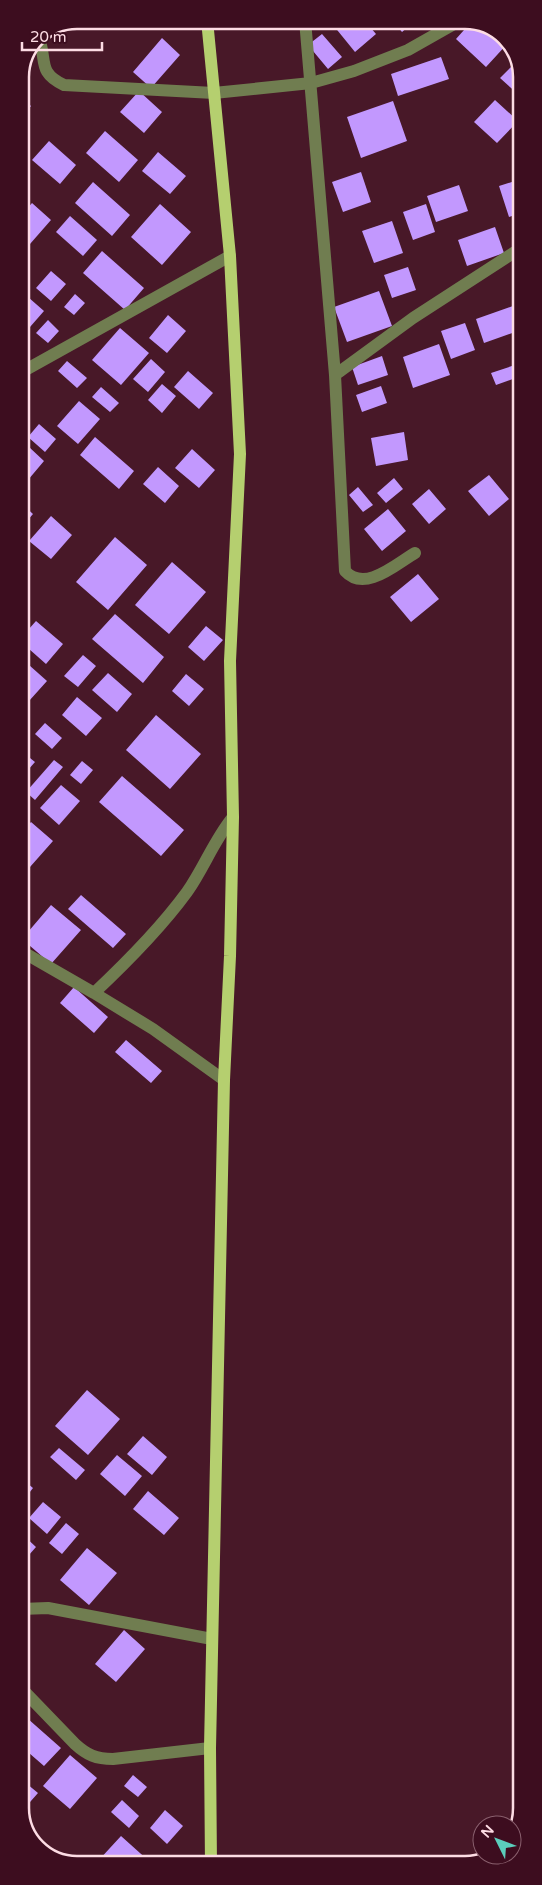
<svg xmlns="http://www.w3.org/2000/svg" width="542" height="1885" viewBox="0 0 542 1885" font-family="'Varela Round',sans-serif">
	<style>
		.building { fill: #c298fe }
		.lines { fill: none; stroke-linecap: round; stroke-linejoin: round }
		.minor { stroke: #707d50; stroke-width: 12 }
		.major { stroke: #b5cf6f; stroke-width: 12 }
		.rim { fill: none; stroke: #fddce4; stroke-width: 2.5 }
	</style>
	<rect width="100%" height="100%" fill="#481828"/>
	<path class="building" d="M 127,20 L 175,20 L 176,24 L 128,29 Z
		M 329,20 L 364,20 L 376,34 L 355,52 Z
		M 392,20 L 414,20 L 415,21 L 402,32 Z
		M 472,21 L 503,34 L 508,43 L 486,67 L 456,39 Z
		M 322,34 L 342,57 L 328,69 L 308,45 Z
		M 162,38 L 180,55 L 151,88 L 133,72 Z
		M 441,57 L 449,79 L 398,96 L 391,74 Z
		M 512,66 L 521,74 L 521,97 L 500,78 Z
		M 139,91 L 162,112 L 144,133 L 120,112 Z
		M 20,97 L 31,106 L 20,119 Z
		M 495,100 L 518,121 L 497,143 L 474,122 Z
		M 393,101 L 407,141 L 361,158 L 347,117 Z
		M 105,131 L 138,160 L 119,182 L 86,153 Z
		M 49,141 L 76,165 L 60,184 L 32,160 Z
		M 158,152 L 186,176 L 170,194 L 142,171 Z
		M 361,172 L 371,202 L 343,212 L 332,182 Z
		M 521,179 L 521,213 L 509,217 L 499,186 Z
		M 93,182 L 130,215 L 112,236 L 75,203 Z
		M 459,185 L 468,211 L 436,222 L 427,196 Z
		M 32,203 L 51,220 L 23,252 L 20,249 L 20,217 Z
		M 160,204 L 191,232 L 162,265 L 131,237 Z
		M 426,204 L 435,232 L 413,240 L 403,212 Z
		M 70,216 L 97,240 L 83,256 L 56,232 Z
		M 392,221 L 403,253 L 374,263 L 362,231 Z
		M 495,227 L 504,253 L 467,266 L 458,240 Z
		M 102,251 L 144,288 L 125,310 L 83,273 Z
		M 408,267 L 416,290 L 392,298 L 384,275 Z
		M 51,271 L 66,284 L 51,301 L 36,288 Z
		M 20,290 L 44,311 L 30,327 L 20,319 Z
		M 379,291 L 392,326 L 347,342 L 334,307 Z
		M 75,294 L 85,303 L 74,315 L 64,307 Z
		M 513,306 L 521,330 L 484,343 L 476,319 Z
		M 168,315 L 186,331 L 167,353 L 149,338 Z
		M 48,320 L 59,331 L 48,343 L 36,333 Z
		M 465,323 L 475,350 L 451,359 L 441,331 Z
		M 120,328 L 149,353 L 121,385 L 92,360 Z
		M 20,336 L 30,345 L 20,357 Z
		M 439,344 L 450,375 L 413,388 L 403,357 Z
		M 382,356 L 388,375 L 358,385 L 352,367 Z
		M 151,359 L 165,372 L 148,392 L 133,379 Z
		M 67,361 L 87,378 L 77,388 L 58,371 Z
		M 521,363 L 521,376 L 496,385 L 491,373 Z
		M 188,371 L 213,393 L 199,409 L 174,387 Z
		M 162,384 L 176,396 L 162,413 L 148,400 Z
		M 381,386 L 387,403 L 362,412 L 356,395 Z
		M 101,387 L 119,403 L 110,412 L 92,397 Z
		M 79,401 L 100,419 L 78,444 L 57,426 Z
		M 39,424 L 56,439 L 45,452 L 28,437 Z
		M 404,432 L 408,460 L 376,466 L 371,438 Z
		M 521,432 L 521,445 L 515,437 Z
		M 95,437 L 134,471 L 119,489 L 80,455 Z
		M 29,447 L 44,461 L 28,480 L 20,474 L 20,457 Z
		M 192,449 L 215,470 L 199,488 L 175,468 Z
		M 158,467 L 179,486 L 165,503 L 143,484 Z
		M 489,475 L 509,499 L 489,516 L 468,491 Z
		M 394,478 L 403,489 L 386,503 L 377,493 Z
		M 358,487 L 373,505 L 363,512 L 349,495 Z
		M 429,489 L 446,509 L 429,524 L 412,504 Z
		M 21,503 L 33,514 L 20,529 L 20,504 Z
		M 388,509 L 406,531 L 382,551 L 364,529 Z
		M 51,516 L 72,535 L 51,559 L 29,541 Z
		M 115,537 L 147,565 L 108,610 L 76,582 Z
		M 172,562 L 206,592 L 169,634 L 135,605 Z
		M 418,574 L 439,599 L 411,622 L 390,597 Z
		M 115,614 L 164,657 L 143,683 L 92,639 Z
		M 36,621 L 63,644 L 46,664 L 20,641 L 20,639 Z
		M 206,626 L 223,640 L 204,661 L 188,647 Z
		M 83,655 L 96,666 L 78,687 L 64,676 Z
		M 20,657 L 47,681 L 29,701 L 20,694 Z
		M 108,673 L 132,694 L 117,712 L 92,690 Z
		M 186,674 L 204,689 L 189,706 L 172,691 Z
		M 77,697 L 102,718 L 86,736 L 62,715 Z
		M 156,715 L 201,754 L 170,789 L 126,750 Z
		M 45,723 L 62,738 L 52,749 L 35,734 Z
		M 20,750 L 35,762 L 20,779 Z
		M 54,760 L 63,767 L 35,800 L 26,792 Z
		M 82,761 L 93,770 L 81,784 L 70,775 Z
		M 122,776 L 184,830 L 161,856 L 99,802 Z
		M 61,785 L 80,801 L 59,825 L 40,808 Z
		M 31,822 L 53,841 L 30,867 L 21,858 L 21,834 Z
		M 81,895 L 126,934 L 113,948 L 68,909 Z
		M 51,905 L 81,930 L 51,964 L 22,939 Z
		M 74,987 L 108,1017 L 94,1033 L 60,1003 Z
		M 126,1040 L 162,1071 L 151,1083 L 115,1052 Z
		M 87,1390 L 120,1419 L 88,1455 L 55,1426 Z
		M 143,1436 L 167,1457 L 152,1475 L 127,1454 Z
		M 59,1448 L 85,1470 L 76,1480 L 50,1457 Z
		M 117,1455 L 142,1476 L 125,1496 L 100,1474 Z
		M 21,1478 L 33,1488 L 26,1497 L 21,1493 Z
		M 148,1491 L 179,1518 L 164,1535 L 133,1509 Z
		M 43,1502 L 61,1517 L 47,1534 L 29,1518 Z
		M 66,1523 L 79,1534 L 62,1554 L 49,1543 Z
		M 21,1533 L 36,1547 L 21,1564 Z
		M 87,1548 L 117,1573 L 89,1605 L 60,1580 Z
		M 124,1630 L 145,1649 L 116,1682 L 95,1664 Z
		M 27,1718 L 61,1748 L 44,1766 L 21,1746 L 21,1725 Z
		M 70,1755 L 97,1778 L 70,1809 L 43,1786 Z
		M 133,1775 L 147,1787 L 138,1797 L 124,1786 Z
		M 21,1779 L 38,1793 L 23,1810 L 21,1809 Z
		M 122,1800 L 139,1816 L 129,1828 L 111,1812 Z
		M 165,1810 L 183,1826 L 167,1844 L 150,1828 Z
		M 121,1836 L 150,1862 L 148,1865 L 102,1865 L 98,1861 Z"/>
	<g class="lines">
		<path class="minor" d="M 305,20 L 335,375 L 345,571 C 365,593 396,564 415,553
			M 38,36 C 48,59 36,72 64,85 L 214,93 L 311,83 L 354,71 L 408,50 L 461,20
			M 20,373 L 230,256
			M 335,375 L 413,318 L 521,248
			M 21,951 L 94,993 L 153,1029 L 224,1080
			M 94,993 C 128,961 160,929 187,892 C 204,868 214,840 233,817
			M 21,1609 L 48,1608 L 212,1639
			M 21,1688 L 75,1744 C 87,1755 96,1759 113,1759 L 210,1748"/>
		<path class="major" d="M 207,20 L 230,256 L 240,454 L 230,661 L 233,817 L 230,956 L 224,1080 L 210,1748 L 211,1865"/>
	</g>
	<path d="M0 0H542V1885H0ZM77 29H465A48 48 0 0 1 513 77V1808A48 48 0 0 1 465 1856H77A48 48 0 0 1 29 1808V77A48 48 0 0 1 77 29Z" fill="#3d0d1f" fill-rule="evenodd"/>
	<path class="rim" d="M77 29H465A48 48 0 0 1 513 77V1808A48 48 0 0 1 465 1856H77A48 48 0 0 1 29 1808V77A48 48 0 0 1 77 29Z"/>
	<g transform="translate(497 1840) rotate(312)"><circle r="24" fill="#3d0d1f" stroke="#8a606e"/>
	<path d="M0-4L9 19L0 12L-9 19Z" fill="#5bcebc"/>
	<text y="-8" font-size="14" font-weight="bold" text-anchor="middle" fill="#fddce4">N</text>
	</g>
	<path d="M22 42v8h80v-8" fill="none" stroke="#fddce4" stroke-width="2.5"/>
	<text x="30" y="42" font-size="15" fill="#fddce4" stroke="#3d0d1f" stroke-width="4" paint-order="stroke">20 m</text>
</svg>
